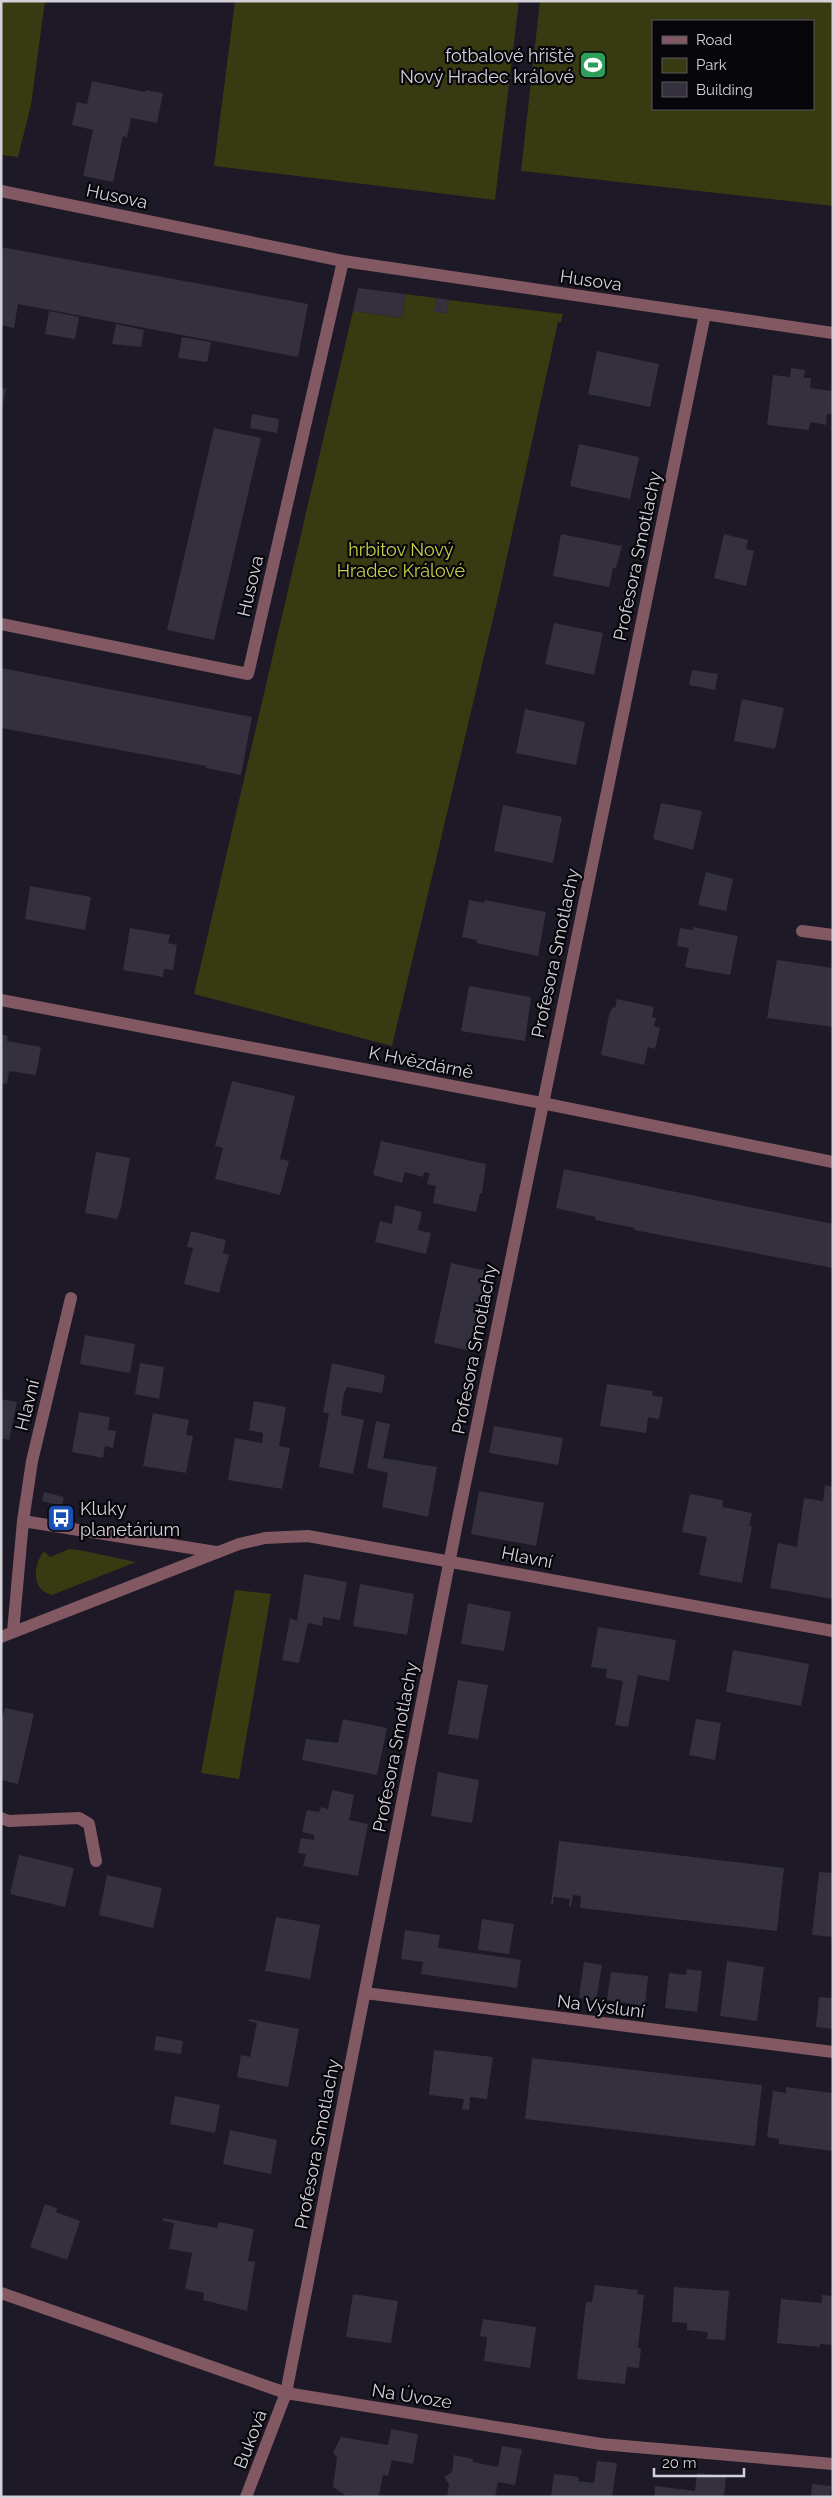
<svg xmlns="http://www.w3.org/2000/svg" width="834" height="2498" viewBox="0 0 834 2498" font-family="Raleway,sans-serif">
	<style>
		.green { fill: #383a12; fill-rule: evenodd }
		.building { fill: #34303e }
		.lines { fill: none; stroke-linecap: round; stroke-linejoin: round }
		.minor { stroke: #825862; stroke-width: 12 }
		.labels { text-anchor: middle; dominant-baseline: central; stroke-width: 4.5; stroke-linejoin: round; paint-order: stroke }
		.poi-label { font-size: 18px; fill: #d3d1d9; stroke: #07060b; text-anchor: end }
		.street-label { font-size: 18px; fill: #d3d1d9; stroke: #07060b }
		.park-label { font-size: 18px; fill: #c9cf46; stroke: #07060b }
	</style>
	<rect width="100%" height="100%" fill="#1d1926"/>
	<path class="green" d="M 1,1 L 45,1 L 31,105 L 18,157 L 1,155 Z
		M 235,1 L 519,1 L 495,200 L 214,166 Z
		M 540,1 L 833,1 L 833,206 L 521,171 ZM 813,21 L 813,109 L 653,109 L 653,21 Z
		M 405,294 L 436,298 L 435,312 L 447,313 L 449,300 L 563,314 L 561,322 L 558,322 L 500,589 L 392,1046 L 194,994 L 353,311 L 402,318 Z
		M 69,1549 L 79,1550 L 136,1562 L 52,1595 C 31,1591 33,1564 44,1551 L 50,1557 Z
		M 235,1590 L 271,1594 L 239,1779 L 201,1773 Z"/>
	<path class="building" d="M 92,81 L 145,92 L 146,90 L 163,93 L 157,123 L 131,118 L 127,137 L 123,136 L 113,182 L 83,176 L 93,130 L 72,125 L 77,102 L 87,104 Z
		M 1,247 L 308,304 L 298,357 L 18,304 L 14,328 L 1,325 Z
		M 358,288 L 405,294 L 402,318 L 353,311 Z
		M 436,298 L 449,300 L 447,313 L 434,312 Z
		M 49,311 L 79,317 L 75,339 L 45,334 Z
		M 116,324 L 144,330 L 141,347 L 112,344 Z
		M 182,337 L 211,342 L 207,362 L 178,358 Z
		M 597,351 L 659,364 L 650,407 L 588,394 Z
		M 791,368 L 805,370 L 804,378 L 811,378 L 810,388 L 833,391 L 833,414 L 827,414 L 826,425 L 810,422 L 809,430 L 767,425 L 773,375 L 790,377 Z
		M 1,388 L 6,389 L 2,407 L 1,407 Z
		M 252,414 L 279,419 L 277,433 L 250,428 Z
		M 214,428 L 261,438 L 214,640 L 167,630 Z
		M 579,444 L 639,457 L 630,499 L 570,486 Z
		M 561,534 L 622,546 L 616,568 L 613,568 L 609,587 L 553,576 Z
		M 724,534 L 748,540 L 746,549 L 754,551 L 746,586 L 714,578 Z
		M 554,623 L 603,633 L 594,675 L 545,664 Z
		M 1,668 L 252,717 L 241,775 L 206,768 L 206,766 L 1,728 Z
		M 692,670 L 718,674 L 715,690 L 689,685 Z
		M 742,699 L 784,708 L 775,749 L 734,741 Z
		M 525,709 L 585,722 L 576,765 L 516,753 Z
		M 661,803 L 702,811 L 693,850 L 653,839 Z
		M 503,805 L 562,817 L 553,863 L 494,851 Z
		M 706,872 L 733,879 L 726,911 L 698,905 Z
		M 30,886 L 91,897 L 85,930 L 25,919 Z
		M 469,900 L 484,903 L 485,900 L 546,912 L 538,956 L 476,943 L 477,940 L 462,937 Z
		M 693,927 L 738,936 L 730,975 L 685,967 L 689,948 L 677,946 L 680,928 L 693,930 Z
		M 130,928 L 170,935 L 168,943 L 177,945 L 173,970 L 164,969 L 163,977 L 123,970 Z
		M 777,960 L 833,968 L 833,1027 L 767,1018 Z
		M 469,986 L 531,997 L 525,1041 L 461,1031 Z
		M 617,999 L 654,1007 L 652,1017 L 656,1018 L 654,1026 L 660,1028 L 655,1049 L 648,1047 L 644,1065 L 601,1055 L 609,1015 L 613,1007 L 615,1008 Z
		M 1,1034 L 8,1036 L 7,1041 L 41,1047 L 36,1075 L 9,1071 L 7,1084 L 1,1083 Z
		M 232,1081 L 295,1096 L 280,1159 L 289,1161 L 280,1195 L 215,1179 L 223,1148 L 215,1146 Z
		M 381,1141 L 486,1164 L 482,1194 L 480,1193 L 476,1212 L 433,1203 L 436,1186 L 427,1184 L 430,1173 L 424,1172 L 423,1177 L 405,1172 L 402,1183 L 373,1175 Z
		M 96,1152 L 130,1158 L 121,1208 L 117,1219 L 85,1213 Z
		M 564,1169 L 833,1224 L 833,1268 L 634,1230 L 635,1228 L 595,1220 L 596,1217 L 556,1208 Z
		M 395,1205 L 422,1212 L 418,1230 L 431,1233 L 426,1254 L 375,1242 L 380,1221 L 392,1224 Z
		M 191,1231 L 226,1240 L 223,1253 L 229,1255 L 219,1293 L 184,1284 L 193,1248 L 187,1247 Z
		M 451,1263 L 487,1271 L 471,1351 L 434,1343 Z
		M 85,1335 L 135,1344 L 130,1373 L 80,1364 Z
		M 140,1363 L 164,1367 L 159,1399 L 135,1394 Z
		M 332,1363 L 385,1375 L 382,1393 L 347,1387 L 344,1393 L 341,1415 L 364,1420 L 353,1474 L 319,1467 L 329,1414 L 323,1412 Z
		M 607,1384 L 653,1391 L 652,1396 L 663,1397 L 659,1419 L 648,1417 L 646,1433 L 600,1426 Z
		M 1,1399 L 17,1402 L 9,1440 L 1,1438 Z
		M 254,1401 L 286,1407 L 279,1446 L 290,1448 L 282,1489 L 228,1480 L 235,1438 L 262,1443 L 263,1433 L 249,1430 Z
		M 79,1412 L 110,1417 L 108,1430 L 116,1431 L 113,1448 L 105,1446 L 103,1458 L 72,1452 Z
		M 153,1413 L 189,1420 L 186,1435 L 193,1436 L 186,1473 L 143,1466 Z
		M 376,1421 L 390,1424 L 383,1458 L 437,1467 L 428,1517 L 382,1507 L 388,1473 L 367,1468 Z
		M 494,1426 L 563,1438 L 558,1465 L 489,1453 Z
		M 825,1485 L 833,1487 L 833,1599 L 770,1588 L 778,1543 L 797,1547 L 804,1498 L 823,1501 Z
		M 479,1491 L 544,1503 L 536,1546 L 471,1534 Z
		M 44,1492 L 64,1497 L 62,1506 L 42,1501 Z
		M 690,1494 L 723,1500 L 722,1507 L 752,1513 L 749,1526 L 752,1526 L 742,1583 L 699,1575 L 707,1537 L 682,1532 Z
		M 304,1574 L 347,1582 L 340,1620 L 323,1617 L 322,1626 L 308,1623 L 299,1663 L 282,1660 L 290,1618 L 297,1621 Z
		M 360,1584 L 414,1594 L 407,1635 L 353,1626 Z
		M 468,1603 L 511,1612 L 504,1651 L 461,1644 Z
		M 598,1627 L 676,1640 L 669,1681 L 638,1675 L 628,1727 L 615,1725 L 623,1681 L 606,1678 L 607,1669 L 591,1667 Z
		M 733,1650 L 809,1664 L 801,1706 L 726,1692 Z
		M 458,1680 L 488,1685 L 478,1739 L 448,1734 Z
		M 5,1708 L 34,1714 L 18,1784 L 1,1780 L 1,1722 Z
		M 343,1719 L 387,1728 L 377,1775 L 302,1760 L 306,1739 L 338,1743 Z
		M 696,1719 L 721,1723 L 715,1760 L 689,1755 Z
		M 438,1772 L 479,1780 L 472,1823 L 431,1816 Z
		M 332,1790 L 354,1795 L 349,1820 L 368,1824 L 358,1876 L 303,1866 L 306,1854 L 298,1853 L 301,1838 L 314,1840 L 314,1835 L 302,1832 L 307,1810 L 319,1812 L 321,1807 L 328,1809 Z
		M 559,1841 L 784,1868 L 777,1931 L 580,1908 L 581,1896 L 573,1895 L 571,1907 L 569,1906 L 570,1899 L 554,1897 L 553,1904 L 551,1904 Z
		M 19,1855 L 74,1868 L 65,1907 L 10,1894 Z
		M 819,1872 L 833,1873 L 833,1937 L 812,1935 Z
		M 107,1875 L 162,1888 L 153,1928 L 99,1915 Z
		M 276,1917 L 320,1925 L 310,1979 L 265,1971 Z
		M 482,1919 L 514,1924 L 509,1954 L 478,1950 Z
		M 405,1930 L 440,1935 L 438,1948 L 440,1948 L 521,1960 L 517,1988 L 421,1974 L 423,1962 L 401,1959 Z
		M 727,1961 L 764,1967 L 757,2021 L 720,2016 Z
		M 584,1962 L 602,1965 L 596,2001 L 579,1998 Z
		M 687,1969 L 702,1971 L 697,2012 L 665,2008 L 669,1973 L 686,1975 Z
		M 611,1972 L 648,1976 L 645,2006 L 607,2000 Z
		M 819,1997 L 833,1998 L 833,2029 L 816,2027 Z
		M 249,2019 L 299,2029 L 288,2087 L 237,2077 L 241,2055 L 250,2057 L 257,2023 L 249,2021 Z
		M 156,2036 L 183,2041 L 181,2054 L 154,2050 Z
		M 434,2050 L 493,2057 L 487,2099 L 470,2097 L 469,2110 L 462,2109 L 464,2099 L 429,2095 Z
		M 532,2058 L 762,2085 L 755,2146 L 525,2119 Z
		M 786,2087 L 833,2093 L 833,2151 L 779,2144 L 779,2139 L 767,2137 L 773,2091 L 786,2093 Z
		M 175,2096 L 220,2105 L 215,2133 L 170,2124 Z
		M 230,2130 L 277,2140 L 271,2174 L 223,2164 Z
		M 45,2204 L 57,2208 L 56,2212 L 80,2221 L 67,2260 L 30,2247 Z
		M 163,2218 L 217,2228 L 219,2222 L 254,2229 L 248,2261 L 255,2262 L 247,2311 L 203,2300 L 204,2293 L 185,2289 L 192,2253 L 169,2249 L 174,2223 L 163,2221 Z
		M 595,2285 L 638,2290 L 637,2294 L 644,2295 L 638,2348 L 641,2348 L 639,2368 L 627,2367 L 625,2384 L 577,2379 L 586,2302 L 592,2302 Z
		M 674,2287 L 729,2291 L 725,2340 L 707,2339 L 708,2332 L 687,2330 L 687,2323 L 672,2322 Z
		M 353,2294 L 398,2301 L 391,2343 L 346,2337 Z
		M 822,2295 L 833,2296 L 833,2345 L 820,2344 L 820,2347 L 777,2343 L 781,2299 L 822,2303 Z
		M 483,2319 L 536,2327 L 530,2368 L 484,2361 L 487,2337 L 480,2336 Z
		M 391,2429 L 418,2434 L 413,2464 L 392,2460 L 388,2476 L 383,2475 L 379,2495 L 375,2497 L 345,2495 L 333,2487 L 337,2457 L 333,2453 L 341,2437 L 388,2445 Z
		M 502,2446 L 522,2449 L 515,2485 L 498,2482 L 495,2497 L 447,2497 L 449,2484 L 444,2477 L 452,2472 L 454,2455 L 473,2459 L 473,2462 L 498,2467 Z
		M 597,2461 L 617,2463 L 612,2497 L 551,2497 L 554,2474 L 579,2477 L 578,2481 L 594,2483 Z
		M 697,2473 L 726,2476 L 724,2497 L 654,2497 L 655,2486 L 695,2491 Z
		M 812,2484 L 831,2486 L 830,2497 L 811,2497 Z"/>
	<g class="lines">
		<path class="minor" d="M 1,191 L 343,261 L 833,333
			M 1,624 L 248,674 L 343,261
			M 802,931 L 833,935
			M 1,1000 L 542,1103 L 833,1162
			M 23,1521 L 216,1552
			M 13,1632 L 23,1521 L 32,1461 L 71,1298
			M 1,1637 L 239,1544 L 265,1538 L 308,1536 L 833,1631
			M 1,1818 L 9,1821 L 79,1818 L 89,1824 L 96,1861
			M 365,1993 L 833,2052
			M 1,2293 L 286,2393 L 601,2444 L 833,2464
			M 246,2497 L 286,2393 L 457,1523 L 705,314"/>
	</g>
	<defs>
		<g id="stadium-square" transform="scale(1.4375)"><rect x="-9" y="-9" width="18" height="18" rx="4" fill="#2e9e5b" stroke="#07060b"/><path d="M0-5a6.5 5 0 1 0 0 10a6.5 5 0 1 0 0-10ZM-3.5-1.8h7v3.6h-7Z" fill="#fff"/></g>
		<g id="bus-square" transform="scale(1.4375)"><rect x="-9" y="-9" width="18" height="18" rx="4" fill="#1a4fb4" stroke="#07060b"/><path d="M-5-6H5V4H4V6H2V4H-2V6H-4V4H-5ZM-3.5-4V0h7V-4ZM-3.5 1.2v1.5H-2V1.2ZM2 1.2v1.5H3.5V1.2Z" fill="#fff"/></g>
	</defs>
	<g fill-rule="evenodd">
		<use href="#stadium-square" x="593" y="65"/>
		<use href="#bus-square" x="61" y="1518"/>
	</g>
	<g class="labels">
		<g class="poi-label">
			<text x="574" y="55">fotbalové hřiště<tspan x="574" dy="21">Nový Hradec králové</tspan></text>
			<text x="80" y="1508" text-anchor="start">Kluky<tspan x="80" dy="21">planetárium</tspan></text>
		</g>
		<g class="street-label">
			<text transform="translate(117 196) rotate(12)">Husova</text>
			<text transform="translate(591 280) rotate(8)">Husova</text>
			<text transform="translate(637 556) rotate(-78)">Profesora Smotlachy</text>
			<text transform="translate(250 586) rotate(-77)">Husova</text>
			<text transform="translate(555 953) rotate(-78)">Profesora Smotlachy</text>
			<text transform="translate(421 1062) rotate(11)">K Hvězdárně</text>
			<text transform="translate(474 1349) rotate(-79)">Profesora Smotlachy</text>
			<text transform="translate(27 1405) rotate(-76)">Hlavní</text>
			<text transform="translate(527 1557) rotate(11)">Hlavní</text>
			<text transform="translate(395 1747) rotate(-79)">Profesora Smotlachy</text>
			<text transform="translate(601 2006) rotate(7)">Na Výsluní</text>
			<text transform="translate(317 2144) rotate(-79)">Profesora Smotlachy</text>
			<text transform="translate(412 2396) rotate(9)">Na Úvoze</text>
			<text transform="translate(250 2439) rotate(-69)">Buková</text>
		</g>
		<g class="park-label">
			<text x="401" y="549">hrbitov Nový<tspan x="401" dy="21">Hradec Králové</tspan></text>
		</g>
	</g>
	<rect width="834" height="2498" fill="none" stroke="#d3d1d9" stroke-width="5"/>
	<rect x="652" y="20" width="162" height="90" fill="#07060b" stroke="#59575d"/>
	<rect x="662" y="36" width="25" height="8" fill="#825862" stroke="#59575d"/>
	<text x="696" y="45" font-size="15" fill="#d3d1d9">Road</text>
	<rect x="662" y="58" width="25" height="15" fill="#383a12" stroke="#59575d"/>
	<text x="696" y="70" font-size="15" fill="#d3d1d9">Park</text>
	<rect x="662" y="82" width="25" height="15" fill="#34303e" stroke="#59575d"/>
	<text x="696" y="95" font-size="15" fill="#d3d1d9">Building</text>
	<path d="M654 2468v8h90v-8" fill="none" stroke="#d3d1d9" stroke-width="2.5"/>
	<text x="662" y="2468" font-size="15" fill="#d3d1d9" stroke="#07060b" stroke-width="4" paint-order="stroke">20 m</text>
</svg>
